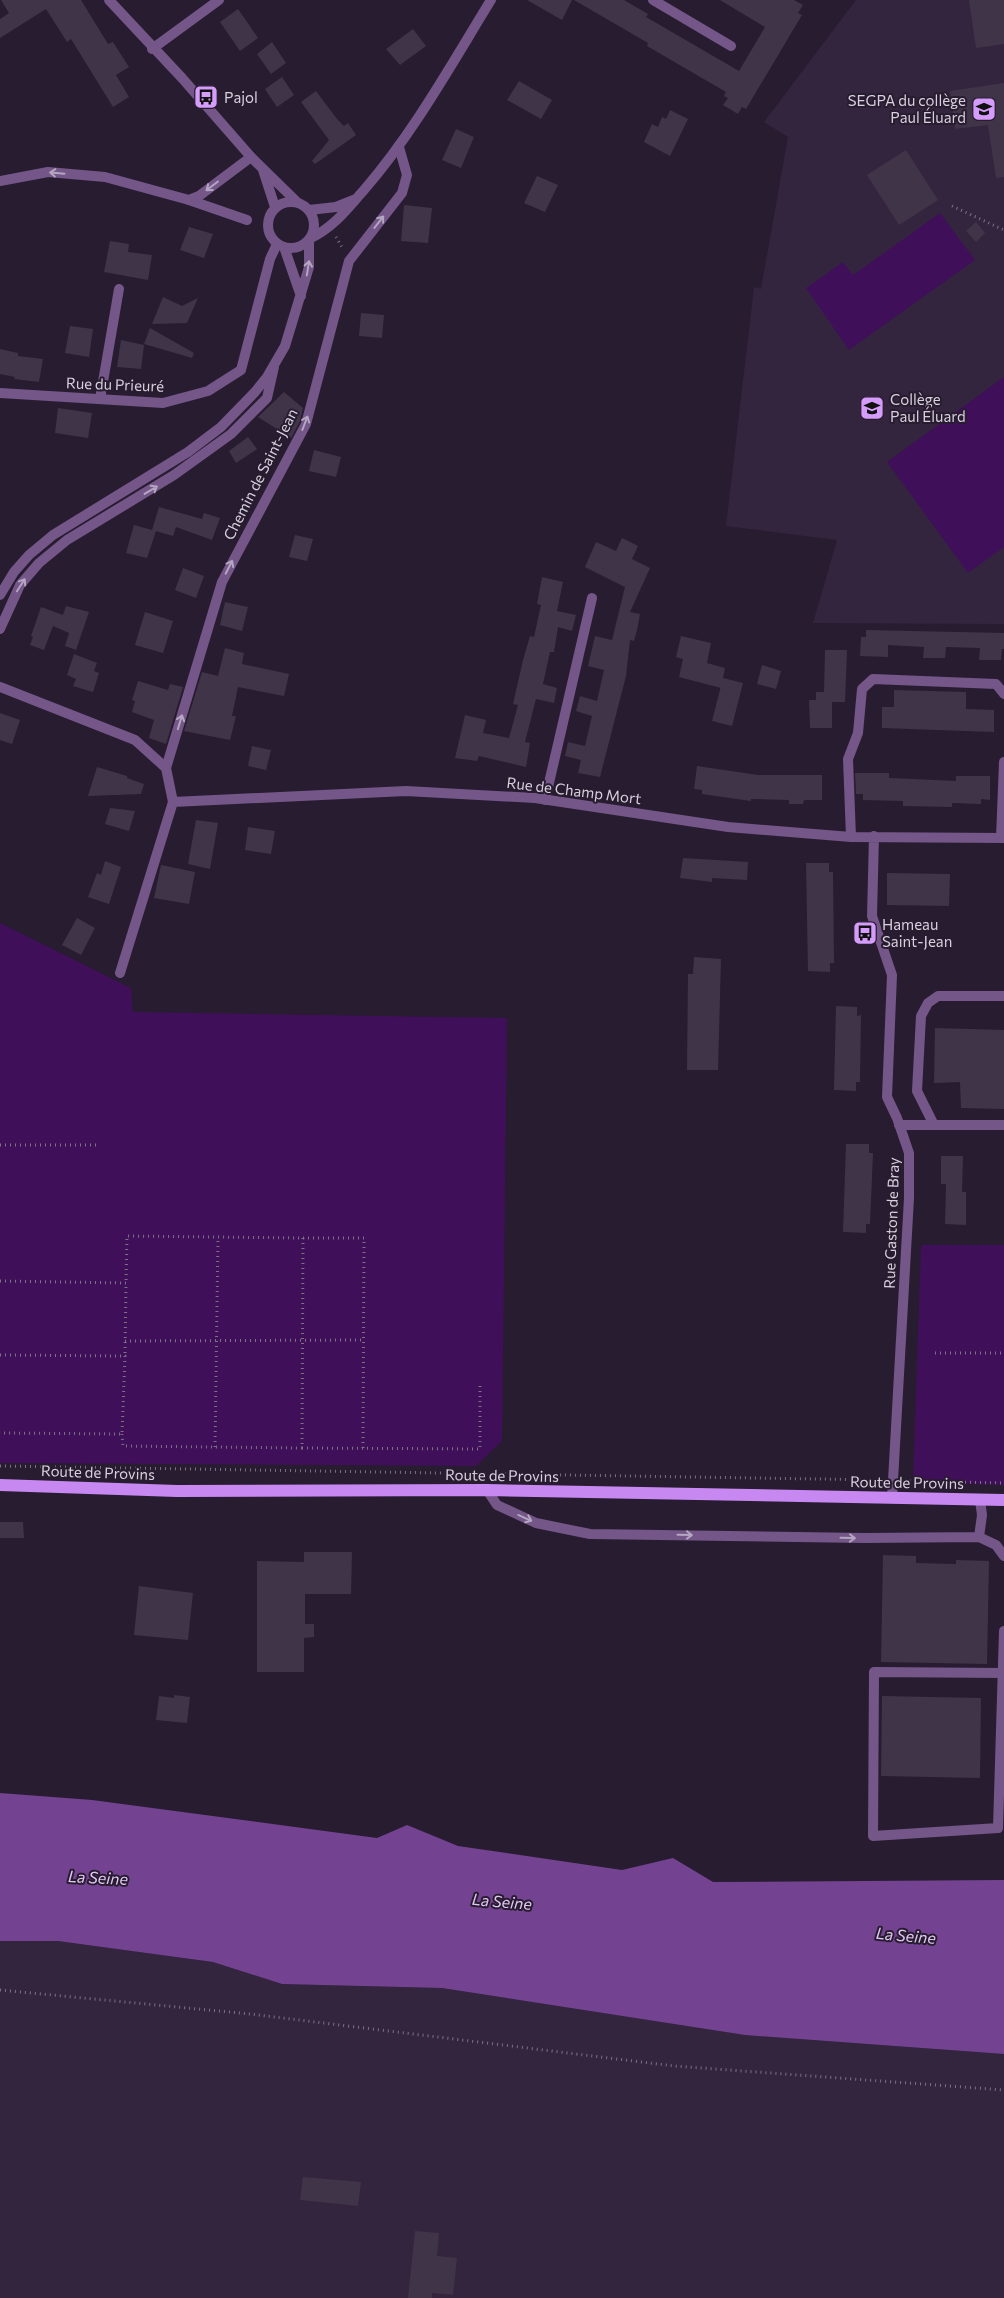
<svg xmlns="http://www.w3.org/2000/svg" width="1004" height="2298" viewBox="0 0 1004 2298" font-family="Commissioner,sans-serif">
	<style>
		.built { fill: #34253e }
		.green { fill: #400f59 }
		.water { fill: #734391 }
		.building { fill: #403449 }
		.lines { fill: none; stroke-linecap: round; stroke-linejoin: round }
		.path { stroke: #7c7283; stroke-width: 3; stroke-dasharray: 1 4; stroke-linecap: butt }
		.service { stroke: #745689; stroke-width: 10 }
		.minor { stroke: #745689; stroke-width: 10 }
		.tertiary { stroke: #745689; stroke-width: 10 }
		.primary { stroke: #c888f2; stroke-width: 12 }
		.oneway { stroke: #b4a5c0 }
		.labels { text-anchor: middle; dominant-baseline: central; stroke-width: 4; stroke-linejoin: round; paint-order: stroke }
		.poi-label { font-size: 15px; fill: #d7d0dd; stroke: #281c30; text-anchor: start }
		.street-label { font-size: 15px; fill: #d7d0dd; stroke: #281c30 }
		.water-label { font-size: 16px; font-style: italic; fill: #e0c7f2; stroke: #281c30 }
	</style>
	<rect width="100%" height="100%" fill="#281c30"/>
	<path class="built" d="M 856,0 L 1004,0 L 1004,624 L 813,623 L 837,540 L 726,526 L 754,287 L 761,289 L 788,137 L 764,122 Z
		M 0,1941 L 58,1941 L 213,1962 L 282,1984 L 442,1988 L 745,2035 L 1004,2054 L 1004,2298 L 0,2298 Z"/>
	<path class="green" d="M 940,213 L 975,260 L 849,350 L 806,288 L 843,262 L 853,275 Z
		M 1004,377 L 1004,547 L 968,573 L 887,462 Z
		M 0,923 L 131,988 L 133,1012 L 507,1018 L 502,1441 L 476,1466 L 0,1463 Z
		M 921,1245 L 1004,1245 L 1004,1485 L 913,1482 Z"/>
	<path class="water" d="M 0,1793 L 92,1800 L 377,1838 L 407,1825 L 458,1846 L 622,1870 L 673,1858 L 713,1882 L 1004,1880 L 1004,2054 L 745,2035 L 442,1988 L 282,1984 L 213,1962 L 58,1941 L 0,1941 Z"/>
	<path class="building" d="M 1,0 L 81,0 L 108,44 L 113,42 L 129,67 L 116,75 L 129,97 L 113,107 L 71,39 L 67,42 L 46,9 L 0,38 L 0,19 L 9,13 Z
		M 527,0 L 572,0 L 562,20 Z
		M 574,0 L 624,0 L 648,14 L 646,17 L 739,71 L 765,27 L 720,0 L 794,0 L 803,5 L 798,13 L 802,15 L 746,109 L 742,107 L 738,114 L 723,105 L 728,98 L 724,96 L 726,92 L 647,46 L 648,43 Z
		M 969,0 L 1004,0 L 1004,44 L 976,48 Z
		M 238,9 L 258,38 L 240,51 L 220,22 Z
		M 413,29 L 426,46 L 400,65 L 386,49 Z
		M 272,42 L 286,63 L 271,74 L 257,54 Z
		M 282,77 L 294,95 L 277,107 L 265,89 Z
		M 519,81 L 552,100 L 541,119 L 507,100 Z
		M 1004,83 L 1004,177 L 996,178 L 988,125 L 955,129 L 950,91 Z
		M 316,91 L 337,119 L 344,126 L 348,123 L 356,135 L 315,164 L 312,161 L 329,140 L 301,102 Z
		M 670,110 L 688,119 L 670,156 L 644,142 L 652,124 L 658,127 L 662,117 L 666,119 Z
		M 456,129 L 474,137 L 461,168 L 442,160 Z
		M 906,150 L 938,200 L 899,225 L 867,175 Z
		M 537,176 L 558,185 L 545,212 L 524,203 Z
		M 404,205 L 432,208 L 428,243 L 401,241 Z
		M 976,222 L 985,233 L 976,242 L 966,231 Z
		M 189,227 L 213,234 L 204,258 L 180,250 Z
		M 110,241 L 129,244 L 128,252 L 152,255 L 148,280 L 104,272 Z
		M 163,297 L 182,306 L 198,298 L 187,323 L 152,324 Z
		M 361,313 L 384,315 L 382,338 L 359,336 Z
		M 70,326 L 93,329 L 89,357 L 65,353 Z
		M 150,328 L 194,353 L 192,358 L 144,344 Z
		M 121,340 L 144,345 L 141,369 L 117,367 Z
		M 0,349 L 18,353 L 18,356 L 43,359 L 39,382 L 14,379 L 15,377 L 0,374 Z
		M 284,392 L 303,408 L 300,421 L 291,438 L 258,417 Z
		M 58,408 L 92,413 L 88,438 L 55,433 Z
		M 248,437 L 257,449 L 236,463 L 229,451 Z
		M 314,450 L 341,457 L 336,477 L 309,471 Z
		M 159,507 L 202,519 L 204,513 L 220,518 L 212,540 L 176,527 L 173,536 L 152,530 Z
		M 134,525 L 156,531 L 147,558 L 126,553 Z
		M 295,535 L 313,539 L 307,561 L 289,557 Z
		M 622,538 L 638,546 L 632,559 L 650,568 L 630,612 L 640,614 L 637,630 L 634,641 L 630,640 L 626,676 L 600,777 L 578,773 L 581,760 L 565,756 L 568,742 L 585,746 L 592,716 L 576,711 L 580,696 L 597,701 L 604,670 L 588,666 L 595,636 L 612,640 L 625,587 L 585,567 L 596,542 L 616,551 Z
		M 183,568 L 204,576 L 196,598 L 175,590 Z
		M 542,577 L 563,582 L 557,611 L 576,615 L 572,631 L 558,627 L 554,652 L 550,652 L 543,684 L 557,688 L 554,703 L 536,699 L 525,742 L 530,743 L 526,767 L 479,756 L 477,761 L 455,758 L 465,715 L 486,720 L 483,733 L 509,738 L 518,705 L 513,704 L 523,660 L 530,636 L 534,637 L 541,605 L 537,604 Z
		M 225,602 L 248,607 L 242,631 L 220,625 Z
		M 66,606 L 89,612 L 76,650 L 65,646 L 69,633 L 53,626 L 44,650 L 30,645 L 33,637 L 31,636 L 41,607 L 63,615 Z
		M 145,612 L 173,621 L 163,653 L 135,645 Z
		M 866,630 L 1004,633 L 1004,649 L 1002,649 L 1001,660 L 979,660 L 980,648 L 946,647 L 945,658 L 923,658 L 924,647 L 888,645 L 888,657 L 860,656 L 861,637 L 866,637 Z
		M 681,636 L 711,643 L 707,663 L 725,668 L 721,688 L 679,677 L 683,659 L 676,657 Z
		M 225,648 L 244,653 L 242,664 L 289,674 L 284,696 L 238,687 L 232,716 L 236,716 L 230,740 L 184,731 L 202,672 L 218,676 Z
		M 825,650 L 847,650 L 845,702 L 832,702 L 832,728 L 810,728 L 809,700 L 816,700 L 816,692 L 824,692 Z
		M 74,654 L 97,663 L 94,671 L 99,673 L 93,692 L 73,686 L 76,679 L 67,675 Z
		M 762,665 L 781,671 L 776,689 L 757,684 Z
		M 723,678 L 743,683 L 732,726 L 712,721 Z
		M 138,681 L 168,690 L 170,684 L 183,687 L 166,744 L 149,738 L 154,720 L 132,712 L 135,701 L 132,700 Z
		M 894,690 L 966,692 L 966,709 L 994,710 L 994,732 L 882,728 L 882,707 L 894,707 Z
		M 0,713 L 20,720 L 12,744 L 0,740 Z
		M 252,746 L 271,750 L 266,770 L 248,766 Z
		M 697,766 L 758,775 L 822,775 L 822,800 L 804,800 L 803,804 L 789,804 L 789,800 L 751,799 L 751,801 L 702,794 L 702,790 L 694,789 Z
		M 97,767 L 127,776 L 127,778 L 144,784 L 141,794 L 88,796 Z
		M 855,773 L 889,773 L 889,778 L 935,780 L 956,781 L 956,776 L 990,776 L 990,800 L 981,799 L 981,804 L 952,803 L 952,807 L 903,806 L 903,801 L 863,800 L 863,794 L 856,794 Z
		M 110,808 L 135,811 L 129,831 L 105,824 Z
		M 196,820 L 218,823 L 210,869 L 188,864 Z
		M 248,827 L 275,831 L 271,854 L 245,850 Z
		M 683,858 L 748,862 L 747,880 L 712,878 L 712,882 L 680,878 Z
		M 105,861 L 121,867 L 109,904 L 88,897 L 97,873 L 101,875 Z
		M 806,863 L 829,863 L 829,872 L 833,872 L 834,963 L 830,963 L 830,972 L 808,971 Z
		M 161,865 L 195,872 L 189,904 L 154,898 Z
		M 887,873 L 950,874 L 949,906 L 887,905 Z
		M 77,918 L 95,928 L 81,955 L 62,945 Z
		M 694,957 L 721,959 L 718,1070 L 687,1070 L 688,974 L 693,974 Z
		M 836,1006 L 857,1007 L 857,1016 L 861,1015 L 860,1082 L 856,1082 L 856,1091 L 834,1090 Z
		M 935,1028 L 1004,1030 L 1004,1109 L 961,1108 L 960,1082 L 934,1083 Z
		M 846,1144 L 869,1144 L 869,1153 L 873,1153 L 870,1224 L 866,1224 L 866,1233 L 843,1232 Z
		M 941,1156 L 963,1156 L 962,1192 L 966,1192 L 966,1225 L 945,1224 L 946,1184 L 941,1184 Z
		M 0,1522 L 23,1522 L 24,1538 L 0,1538 Z
		M 304,1552 L 352,1552 L 351,1594 L 305,1594 L 305,1624 L 314,1624 L 314,1637 L 304,1638 L 304,1672 L 257,1672 L 257,1561 L 304,1562 Z
		M 883,1555 L 916,1556 L 916,1563 L 956,1564 L 956,1560 L 989,1561 L 987,1664 L 881,1662 Z
		M 139,1586 L 193,1593 L 188,1640 L 134,1635 Z
		M 174,1695 L 190,1697 L 187,1723 L 156,1720 L 159,1696 L 174,1698 Z
		M 882,1696 L 981,1698 L 980,1778 L 881,1776 Z
		M 303,2177 L 361,2182 L 358,2206 L 300,2200 Z
		M 415,2231 L 439,2233 L 437,2256 L 457,2258 L 453,2295 L 432,2293 L 432,2298 L 408,2298 Z"/>
	<g class="lines">
		<path class="path" d="M 952,206 L 1004,230
			M 336,237 L 343,249
			M 0,1145 L 96,1145
			M 303,1238 L 364,1238 L 363,1449
			M 0,1281 L 126,1283 L 125,1356
			M 125,1341 L 363,1340
			M 935,1353 L 1004,1353
			M 0,1355 L 125,1356 L 122,1434 L 0,1433
			M 122,1434 L 123,1446 L 302,1448 L 303,1238 L 127,1236 L 126,1283
			M 215,1447 L 218,1237
			M 302,1448 L 480,1449 L 480,1382
			M 0,1466 L 881,1480
			M 905,1481 L 1004,1483
			M 0,1990 L 250,2014 L 674,2066 L 1004,2090"/>
		<path class="service" d="M 189,200 L 247,220
			M 0,629 L 20,585 L 39,563 L 67,540 L 174,475 L 231,434 L 267,398 L 274,367
			M 166,768 L 222,582 L 306,424 L 349,261 L 402,193 L 407,175 L 399,147
			M 899,1125 L 1004,1125
			M 934,1125 L 917,1091 L 921,1016 L 928,1003 L 938,996 L 1004,996
			M 487,1490 L 497,1505 L 536,1523 L 590,1534 L 865,1538 L 979,1537 L 982,1515 L 980,1500
			M 979,1537 L 996,1545 L 1004,1556
			M 1003,1673 L 874,1672 L 873,1836 L 998,1828 L 1004,1631"/>
		<path class="minor" d="M 653,0 L 731,46
			M 152,49 L 219,0
			M 0,181 L 48,172 L 105,177 L 189,200 L 199,196 L 251,157
			M 0,393 L 163,403 L 208,391 L 241,370 L 270,259 L 277,244
			M 100,399 L 119,289
			M 0,687 L 135,740 L 166,768 L 173,802 L 406,791 L 535,798 L 728,827 L 851,837 L 1004,838
			M 545,800 L 592,598
			M 874,836 L 872,916 L 892,975 L 887,1097 L 897,1118 L 909,1153 L 909,1198 L 892,1498
			M 851,837 L 848,759 L 858,733 L 862,689 L 873,679 L 996,684 L 1004,694
			M 1001,838 L 1004,762
			M 120,973 L 173,802"/>
		<path class="tertiary" d="M 109,0 L 182,78 L 251,157 L 297,202
			M 263,170 L 275,207
			M268 225a23 23 0 1 1 46 0a23 23 0 1 1-46 0Z
			M 309,210 L 336,207 L 356,199
			M 311,238 C 334,227 347,209 364,190 C 414,132 451,65 491,0
			M 284,247 L 301,296
			M 0,595 L 14,572 L 29,555 L 53,535 L 188,452 L 221,427 L 255,392 L 267,377 L 285,346 L 309,267 L 309,240"/>
		<path class="primary" d="M 0,1485 L 177,1491 L 487,1490 L 1004,1500"/>
	</g>
	<defs><path id="oneway-shaft" d="M-6 0H5M1.5-3L5.5 0L1.5 3" fill="none" stroke-width="1.6" stroke-linecap="round" stroke-linejoin="round" transform="scale(1.25)"/></defs>
	<g class="oneway">
		<use href="#oneway-shaft" transform="translate(57 173) rotate(-175)"/>
		<use href="#oneway-shaft" transform="translate(212 186) rotate(143)"/>
		<use href="#oneway-shaft" transform="translate(379 222) rotate(-52)"/>
		<use href="#oneway-shaft" transform="translate(308 268) rotate(-81)"/>
		<use href="#oneway-shaft" transform="translate(305 423) rotate(-69)"/>
		<use href="#oneway-shaft" transform="translate(151 490) rotate(-31)"/>
		<use href="#oneway-shaft" transform="translate(229 567) rotate(-63)"/>
		<use href="#oneway-shaft" transform="translate(21 585) rotate(-57)"/>
		<use href="#oneway-shaft" transform="translate(180 722) rotate(-73)"/>
		<use href="#oneway-shaft" transform="translate(525 1518) rotate(24)"/>
		<use href="#oneway-shaft" transform="translate(685 1535) rotate(1)"/>
		<use href="#oneway-shaft" transform="translate(848 1538) rotate(1)"/>
	</g>
	<defs>
		<g id="bus-square" transform="scale(1.25)"><rect x="-9" y="-9" width="18" height="18" rx="4" fill="#d59cfb" stroke="#281c30"/><path d="M-5-6H5V4H4V6H2V4H-2V6H-4V4H-5ZM-3.5-4V0h7V-4ZM-3.5 1.2v1.5H-2V1.2ZM2 1.2v1.5H3.5V1.2Z" fill="#111"/></g>
		<g id="school-square" transform="scale(1.25)"><rect x="-9" y="-9" width="18" height="18" rx="4" fill="#d59cfb" stroke="#281c30"/><path d="M0-5L7-2L0 1L-7-2ZM-4 1L0 2.5L4 1V4Q0 6-4 4Z" fill="#111"/></g>
	</defs>
	<g fill-rule="evenodd">
		<use href="#bus-square" x="206" y="97"/>
		<use href="#school-square" x="984" y="109"/>
		<use href="#school-square" x="872" y="408"/>
		<use href="#bus-square" x="865" y="933"/>
	</g>
	<g class="labels">
		<g class="poi-label">
			<text x="224" y="97">Pajol</text>
			<text x="966" y="100" text-anchor="end">SEGPA du collège<tspan x="966" dy="17">Paul Éluard</tspan></text>
			<text x="890" y="399">Collège<tspan x="890" dy="17">Paul Éluard</tspan></text>
			<text x="882" y="924">Hameau<tspan x="882" dy="17">Saint-Jean</tspan></text>
		</g>
		<g class="street-label">
			<text transform="translate(115 384) rotate(2)">Rue du Prieuré</text>
			<text transform="translate(260 474) rotate(-63)">Chemin de Saint-Jean</text>
			<text transform="translate(574 790) rotate(7)">Rue de Champ Mort</text>
			<text transform="translate(891 1223) rotate(-88)">Rue Gaston de Bray</text>
			<text transform="translate(98 1472) rotate(2)">Route de Provins</text>
			<text transform="translate(502 1475) rotate(1)">Route de Provins</text>
			<text transform="translate(907 1482) rotate(1)">Route de Provins</text>
		</g>
		<g class="water-label">
			<text transform="translate(98 1877) rotate(3)">La Seine</text>
			<text transform="translate(502 1901) rotate(5)">La Seine</text>
			<text transform="translate(906 1935) rotate(5)">La Seine</text>
		</g>
	</g>
</svg>
